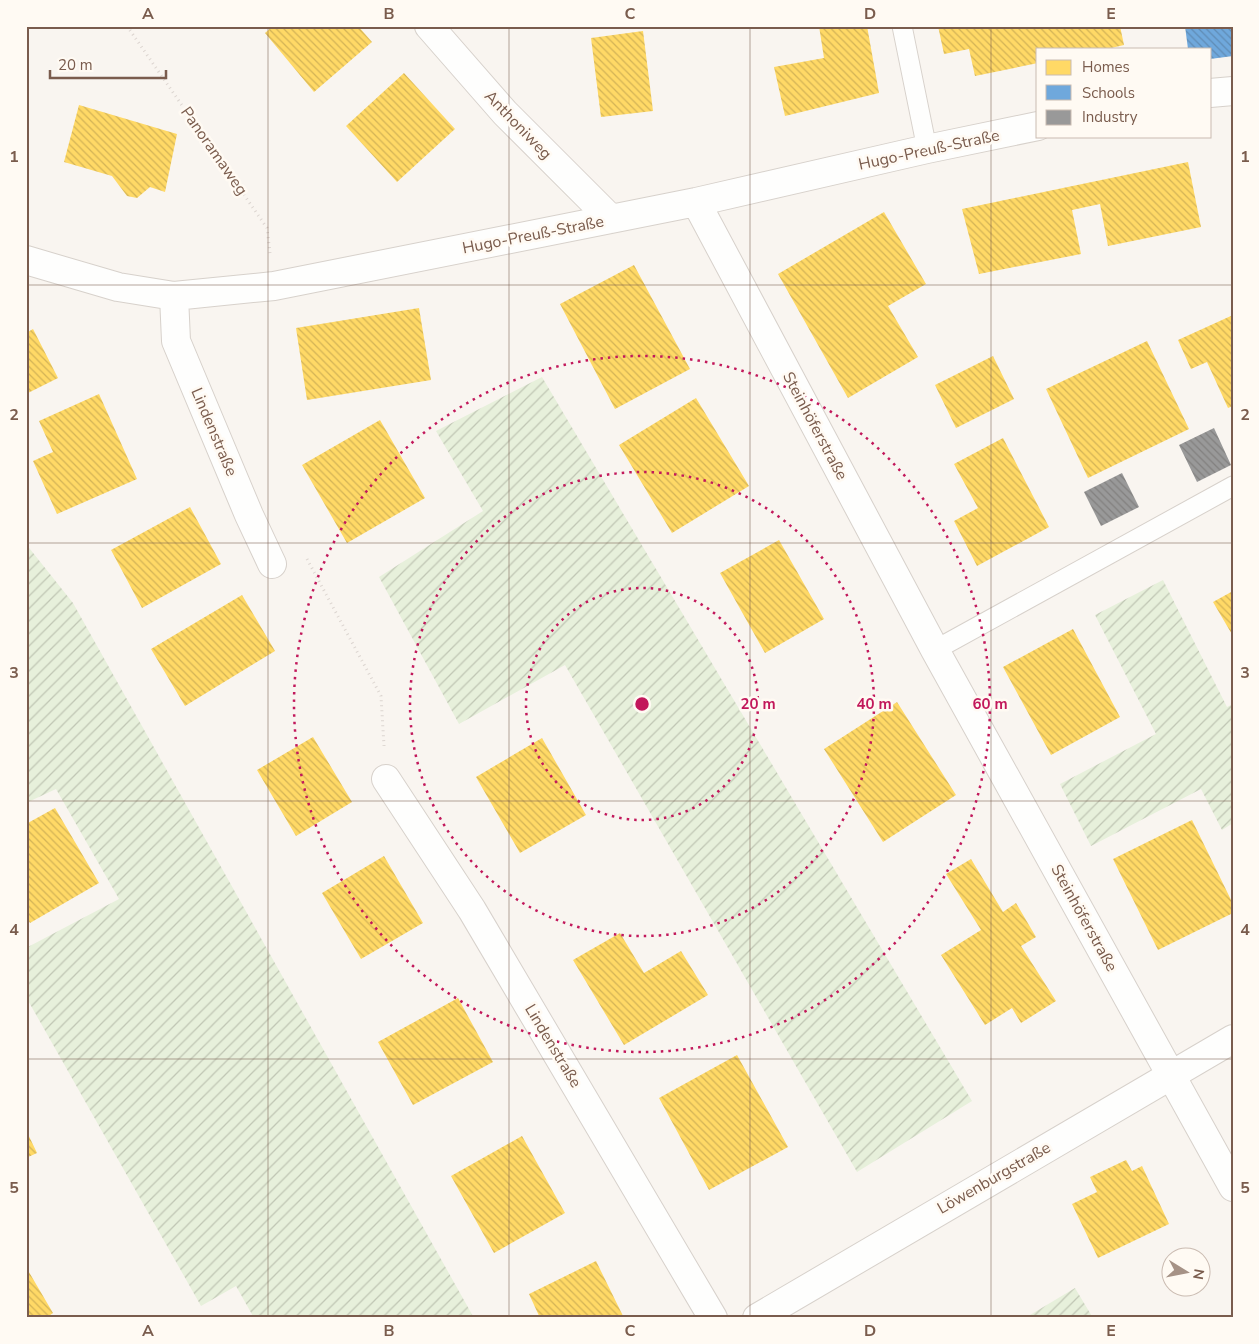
<svg xmlns="http://www.w3.org/2000/svg" width="1259" height="1344" viewBox="0 0 1259 1344" font-family="'Nunito Sans',sans-serif">
	<style>
		.garden { fill: url(#garden-furrows) }
		.homes { fill: url(#homes-back-hatch) }
		.schools { fill: url(#schools-back-hatch) }
		.industry { fill: url(#industry-back-hatch) }
		.lines { fill: none; stroke-linecap: round; stroke-linejoin: round }
		.service-casing { stroke: #d7d1cb; stroke-width: 21 }
		.minor-casing { stroke: #d7d1cb; stroke-width: 30 }
		.path { stroke: #dcd5d0; stroke-width: 3; stroke-dasharray: 1 4; stroke-linecap: butt }
		.service { stroke: #fefefd; stroke-width: 19 }
		.minor { stroke: #fefefd; stroke-width: 28 }
		.grid { fill: none; stroke: #7a5c4d; stroke-width: 1; stroke-opacity: 0.55 }
		.ring { fill: none; stroke: #c2185b; stroke-width: 2.5; stroke-dasharray: 2.5 5 }
		.labels { text-anchor: middle; dominant-baseline: central; stroke-width: 5; stroke-linejoin: round; paint-order: stroke }
		.street-label { font-size: 16px; fill: #7a5c4d; stroke: #fffaf3 }
		.centre { fill: #c2185b; stroke: #fffaf3; stroke-width: 2.5 }
		.ring-label { font-size: 15px; text-anchor: middle; font-weight: bold; fill: #c2185b; stroke: #fffaf3; stroke-width: 5; stroke-linejoin: round; paint-order: stroke }
		.neatline { fill: none; stroke: #7a5c4d; stroke-width: 2 }
		.grid-label { font-size: 16px; text-anchor: middle; font-weight: bold; fill: #7a5c4d }
	</style>
	<defs>
		<pattern id="garden-furrows" width="10" height="10" patternUnits="userSpaceOnUse" patternTransform="scale(1.25)"><rect width="10" height="10" fill="#e7f0db"/><path d="M-1 1l2-2M0 10L10 0M9 11l2-2" fill="none" stroke="#c0c6b4"/></pattern>
		<pattern id="homes-back-hatch" width="6" height="6" patternUnits="userSpaceOnUse" patternTransform="scale(1.25)"><rect width="6" height="6" fill="#ffd966"/><path d="M-1 5l2 2M0 0l6 6M5-1l2 2" fill="none" stroke="#d3b356"/></pattern>
		<pattern id="schools-back-hatch" width="6" height="6" patternUnits="userSpaceOnUse" patternTransform="scale(1.25)"><rect width="6" height="6" fill="#6fa8dc"/><path d="M-1 5l2 2M0 0l6 6M5-1l2 2" fill="none" stroke="#608cb5"/></pattern>
		<pattern id="industry-back-hatch" width="6" height="6" patternUnits="userSpaceOnUse" patternTransform="scale(1.25)"><rect width="6" height="6" fill="#999"/><path d="M-1 5l2 2M0 0l6 6M5-1l2 2" fill="none" stroke="#82807f"/></pattern>
	</defs>
	<rect width="100%" height="100%" fill="#f9f5f0"/>
	<path class="garden" d="M 542,377 L 972,1101 L 857,1172 L 565,665 L 459,724 L 379,577 L 483,511 L 436,431 Z
		M 26,544 L 73,603 L 474,1318 L 254,1318 L 236,1286 L 201,1306 L 26,997 L 26,948 L 119,899 L 56,789 L 26,803 Z
		M 1163,580 L 1227,707 L 1233,704 L 1233,823 L 1222,830 L 1201,789 L 1091,846 L 1060,784 L 1156,734 L 1095,615 Z
		M 1075,1288 L 1093,1318 L 1025,1318 Z"/>
	<path class="homes" d="M 273,26 L 358,26 L 372,42 L 314,92 L 265,33 Z
		M 819,26 L 867,26 L 879,93 L 785,116 L 774,67 L 824,58 Z
		M 938,26 L 1120,26 L 1124,45 L 1107,49 L 1038,49 L 1038,63 L 975,76 L 969,49 L 944,54 Z
		M 643,31 L 653,111 L 601,117 L 591,38 Z
		M 404,73 L 455,129 L 397,182 L 346,126 Z
		M 79,105 L 177,134 L 165,192 L 150,187 L 137,198 L 127,196 L 112,176 L 64,162 Z
		M 1188,162 L 1201,227 L 1108,246 L 1100,204 L 1072,210 L 1081,254 L 979,274 L 962,209 Z
		M 884,212 L 926,284 L 888,306 L 918,357 L 848,398 L 778,274 Z
		M 634,265 L 690,369 L 615,409 L 560,304 Z
		M 419,308 L 431,380 L 307,400 L 296,328 Z
		M 1233,315 L 1233,406 L 1228,408 L 1207,362 L 1191,369 L 1178,340 Z
		M 33,329 L 58,378 L 26,394 L 26,333 Z
		M 1147,341 L 1189,429 L 1088,478 L 1046,389 Z
		M 993,356 L 1014,399 L 956,428 L 935,385 Z
		M 99,394 L 137,479 L 57,514 L 33,461 L 53,452 L 39,421 Z
		M 696,398 L 749,486 L 672,533 L 619,445 Z
		M 380,420 L 425,498 L 347,543 L 302,465 Z
		M 1003,438 L 1049,527 L 977,566 L 954,521 L 978,508 L 954,464 Z
		M 190,507 L 221,564 L 142,608 L 111,550 Z
		M 779,540 L 824,619 L 765,653 L 720,573 Z
		M 1233,591 L 1233,636 L 1213,602 Z
		M 242,595 L 275,651 L 185,706 L 151,649 Z
		M 1073,629 L 1120,717 L 1051,755 L 1003,667 Z
		M 897,702 L 956,795 L 883,842 L 824,749 Z
		M 313,737 L 352,802 L 296,836 L 257,770 Z
		M 542,738 L 586,815 L 520,853 L 476,777 Z
		M 55,808 L 99,883 L 30,923 L 26,917 L 26,824 Z
		M 1192,820 L 1233,904 L 1233,913 L 1158,950 L 1113,859 Z
		M 384,856 L 423,923 L 361,959 L 322,893 Z
		M 971,859 L 1003,912 L 1016,903 L 1036,937 L 1021,946 L 1056,1001 L 1021,1023 L 1012,1008 L 985,1025 L 941,955 L 981,930 L 946,874 Z
		M 620,933 L 644,973 L 681,951 L 708,995 L 624,1045 L 573,960 Z
		M 458,998 L 493,1062 L 413,1105 L 378,1042 Z
		M 737,1055 L 788,1147 L 709,1190 L 659,1098 Z
		M 26,1130 L 37,1153 L 26,1158 Z
		M 522,1136 L 565,1213 L 494,1253 L 451,1176 Z
		M 1126,1160 L 1132,1171 L 1142,1166 L 1169,1224 L 1098,1258 L 1072,1204 L 1097,1192 L 1090,1177 Z
		M 596,1261 L 624,1318 L 540,1318 L 529,1294 Z
		M 26,1267 L 53,1313 L 46,1318 L 26,1318 Z"/>
	<path class="schools" d="M 1185,26 L 1233,26 L 1233,56 L 1210,59 L 1210,49 L 1188,49 Z"/>
	<path class="industry" d="M 1214,428 L 1231,465 L 1197,482 L 1179,445 Z
		M 1122,473 L 1139,507 L 1101,526 L 1084,492 Z"/>
	<g class="lines">
		<g class="service-casing">
			<path id="service" d="M 902,26 L 927,149
				M 935,650 L 1233,486"/>
		</g>
		<g class="minor-casing">
			<path id="minor" d="M 429,26 L 505,113 L 611,219
				M 1210,93 L 1233,91
				M 696,202 L 935,650 L 1233,1187
				M 26,260 L 118,287 L 174,296 L 274,286 L 696,202 L 927,149 L 1038,126
				M 174,296 L 176,341 L 249,515 L 272,564
				M 386,779 L 472,910 L 713,1318
				M 757,1318 L 1233,1039"/>
		</g>
		<path class="path" d="M 127,26 L 267,228 L 270,253
			M 307,559 L 381,696 L 384,746"/>
		<use href="#service" class="service"/>
		<use href="#minor" class="minor"/>
	</g>
	<path class="grid" d="M 268,26 L 268,1318M 509,26 L 509,1318M 750,26 L 750,1318M 991,26 L 991,1318M 26,285 L 1233,285M 26,543 L 1233,543M 26,801 L 1233,801M 26,1059 L 1233,1059"/>
	<g class="ring">
		<circle cx="642" cy="704" r="116"/>
		<circle cx="642" cy="704" r="232"/>
		<circle cx="642" cy="704" r="348"/>
	</g>
	<g class="labels">
		<g class="street-label">
			<text transform="translate(518 125) rotate(46)">Anthoniweg</text>
			<text transform="translate(929 150) rotate(-12)">Hugo-Preuß-Straße</text>
			<text transform="translate(214 151) rotate(55)">Panoramaweg</text>
			<text transform="translate(533 235) rotate(-11)">Hugo-Preuß-Straße</text>
			<text transform="translate(815 426) rotate(62)">Steinhöferstraße</text>
			<text transform="translate(214 432) rotate(67)">Lindenstraße</text>
			<text transform="translate(1084 918) rotate(61)">Steinhöferstraße</text>
			<text transform="translate(553 1046) rotate(59)">Lindenstraße</text>
			<text transform="translate(994 1178) rotate(-30)">Löwenburgstraße</text>
		</g>
	</g>
	<circle cx="642" cy="704" r="8" class="centre"/>
	<g class="ring-label">
		<text x="758" y="709">20 m</text>
		<text x="874" y="709">40 m</text>
		<text x="990" y="709">60 m</text>
	</g>
	<rect width="1259" height="1344" fill="none" stroke="#fffaf3" stroke-width="55"/>
	<rect x="1036" y="48" width="175" height="90" fill="#fffaf3" stroke="#cabbb1"/>
	<rect x="1046" y="60" width="25" height="15" fill="#ffd966" stroke="#cabbb1"/>
	<text x="1082" y="72" font-size="15" fill="#7a5c4d">Homes</text>
	<rect x="1046" y="85" width="25" height="15" fill="#6fa8dc" stroke="#cabbb1"/>
	<text x="1082" y="98" font-size="15" fill="#7a5c4d">Schools</text>
	<rect x="1046" y="110" width="25" height="15" fill="#999999" stroke="#cabbb1"/>
	<text x="1082" y="122" font-size="15" fill="#7a5c4d">Industry</text>
	<g transform="translate(1186 1272) rotate(100)"><circle r="24" fill="#fffaf3" stroke="#cabbb1"/>
	<path d="M0-4L9 19L0 12L-9 19Z" fill="#a69286"/>
	<text y="-8" font-size="14" font-weight="bold" text-anchor="middle" fill="#7a5c4d">N</text>
	</g>
	<path d="M50 70v8h116v-8" fill="none" stroke="#7a5c4d" stroke-width="2.5"/>
	<text x="58" y="70" font-size="15" fill="#7a5c4d" stroke="#fffaf3" stroke-width="4" paint-order="stroke">20 m</text>
	<rect x="28" y="28" width="1204" height="1288" class="neatline"/>
	<g class="grid-label">
		<text x="148" y="19">A</text>
		<text x="389" y="19">B</text>
		<text x="630" y="19">C</text>
		<text x="870" y="19">D</text>
		<text x="1111" y="19">E</text>
		<text x="14" y="162">1</text>
		<text x="1245" y="162">1</text>
		<text x="14" y="420">2</text>
		<text x="1245" y="420">2</text>
		<text x="14" y="678">3</text>
		<text x="1245" y="678">3</text>
		<text x="14" y="935">4</text>
		<text x="1245" y="935">4</text>
		<text x="14" y="1193">5</text>
		<text x="1245" y="1193">5</text>
		<text x="148" y="1336">A</text>
		<text x="389" y="1336">B</text>
		<text x="630" y="1336">C</text>
		<text x="870" y="1336">D</text>
		<text x="1111" y="1336">E</text>
	</g>
</svg>
